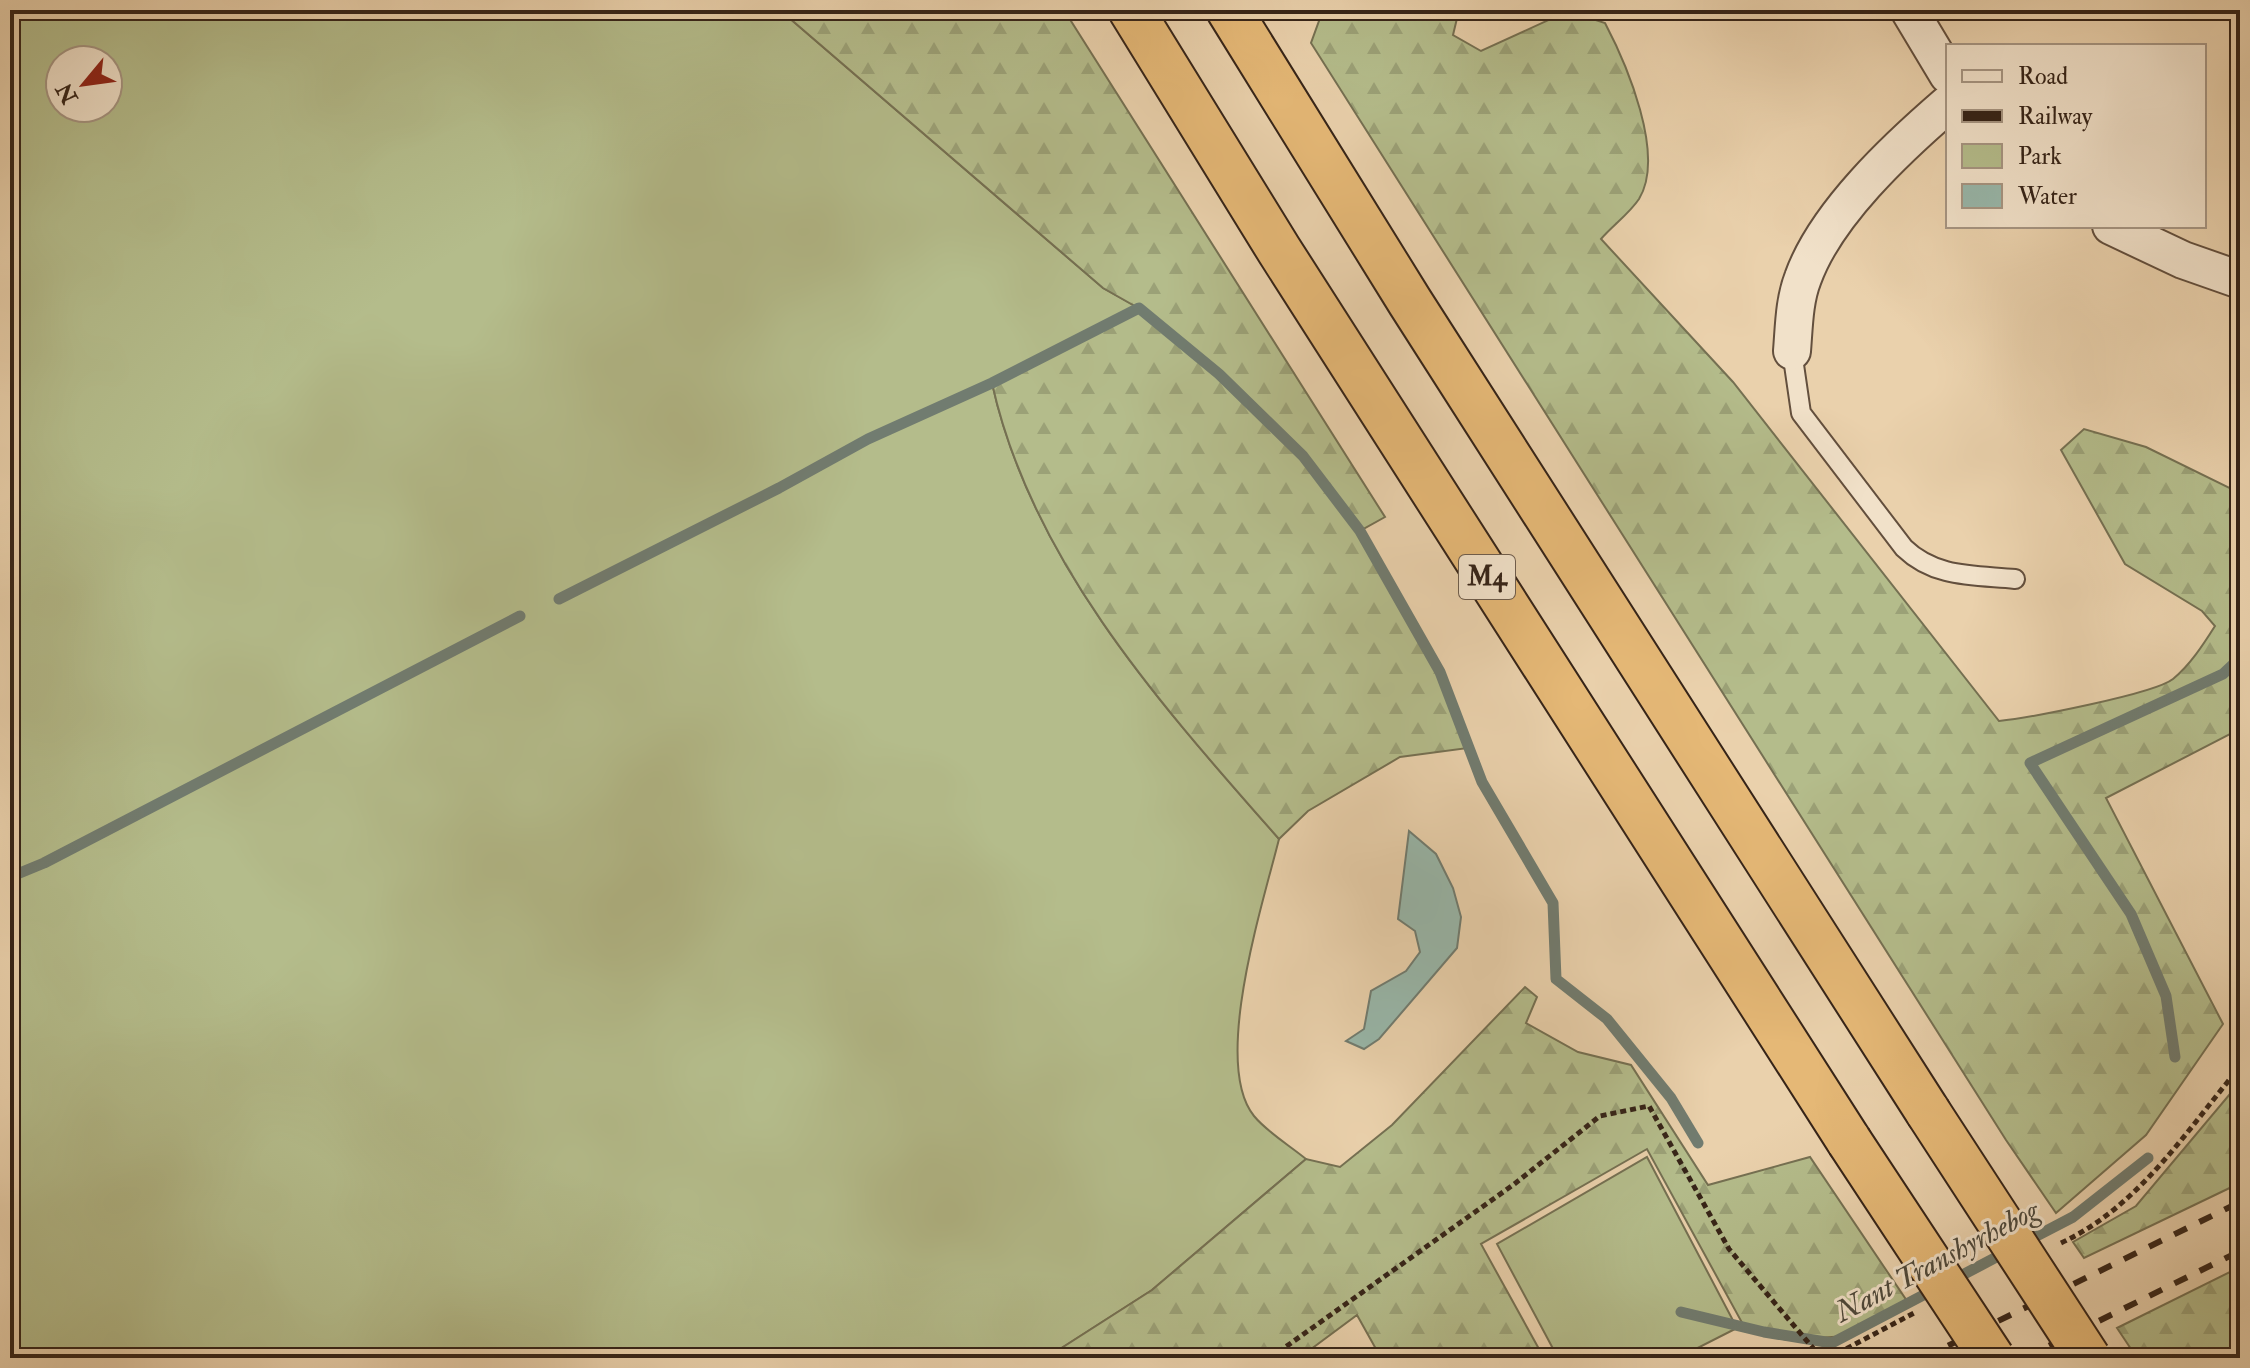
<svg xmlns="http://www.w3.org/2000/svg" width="2250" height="1368" viewBox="0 0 2250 1368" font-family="'IM FELL Double Pica',serif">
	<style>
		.green { fill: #b4bc8b; stroke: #757052; stroke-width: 2; fill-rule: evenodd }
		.forest { fill: url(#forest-firs); stroke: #757052; stroke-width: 2 }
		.water { fill: #98b7aa; stroke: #717c70; stroke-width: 2 }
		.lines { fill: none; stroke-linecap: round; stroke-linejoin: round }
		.stream { stroke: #717c70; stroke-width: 11 }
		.lane-casing { stroke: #634f3d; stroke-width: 22 }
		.street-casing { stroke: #634f3d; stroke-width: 40 }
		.highway-casing { stroke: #362418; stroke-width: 48 }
		.path { stroke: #362418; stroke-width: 5; stroke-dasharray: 6 4; stroke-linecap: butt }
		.lane { stroke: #f1e1c9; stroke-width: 18 }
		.street { stroke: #f1e1c9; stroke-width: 36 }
		.highway { stroke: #e5b876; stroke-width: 44 }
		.rail { stroke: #362418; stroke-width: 6; stroke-dasharray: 14 14; stroke-linecap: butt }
		.highway-bridge-casing { stroke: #362418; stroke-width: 48; stroke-linecap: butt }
		.highway-bridge { stroke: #e5b876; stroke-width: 44 }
		.labels { text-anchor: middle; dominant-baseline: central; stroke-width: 6; stroke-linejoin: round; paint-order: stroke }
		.shield { fill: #f1e1c9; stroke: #6e5d4d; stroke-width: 2 }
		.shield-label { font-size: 26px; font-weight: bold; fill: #362418 }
		.water-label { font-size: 30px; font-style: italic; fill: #4e493c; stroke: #f1e1c9 }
	</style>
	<defs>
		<pattern id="forest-firs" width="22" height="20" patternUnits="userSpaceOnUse" patternTransform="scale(2)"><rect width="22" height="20" fill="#b4bc8b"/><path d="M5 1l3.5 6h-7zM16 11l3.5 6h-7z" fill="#9ba177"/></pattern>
	</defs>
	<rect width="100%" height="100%" fill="#ead1ac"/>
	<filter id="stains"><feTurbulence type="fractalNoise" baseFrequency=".0025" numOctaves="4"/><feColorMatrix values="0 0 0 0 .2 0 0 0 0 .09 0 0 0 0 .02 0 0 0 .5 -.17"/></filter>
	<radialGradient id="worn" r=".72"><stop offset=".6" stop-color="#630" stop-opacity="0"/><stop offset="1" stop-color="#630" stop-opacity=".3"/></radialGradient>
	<path class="green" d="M 10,10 L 780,10 L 1103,288 L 1139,308 L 992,383 C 1031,561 1162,706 1279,839 C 1264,900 1211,1063 1254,1116 C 1267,1132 1289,1145 1306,1159 L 1152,1290 L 1046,1358 L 10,1358 ZM 60,60 L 108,60 L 108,108 L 60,108 Z
		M 1647,1157 L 1737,1328 L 1678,1358 L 1558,1358 L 1497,1244 Z"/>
	<path class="forest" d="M 780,10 L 1064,10 L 1385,517 L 1360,531 L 1440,672 L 1468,748 L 1400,757 L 1308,811 L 1279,839 C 1162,706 1031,561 992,383 L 1138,308 L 1103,288 Z
		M 1323,10 L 1459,10 L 1453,35 L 1481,51 L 1568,11 L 1605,23 C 1626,63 1666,155 1639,199 C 1629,214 1612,226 1601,239 L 1733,382 L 1999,721 C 2028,718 2154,694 2173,679 C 2190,665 2203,645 2215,626 L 2202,611 L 2125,564 L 2061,450 L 2084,429 L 2146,447 L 2240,493 L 2240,729 L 2106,798 L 2223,1024 L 2146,1135 L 2056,1213 L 2006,1140 L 1311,43 Z
		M 1525,987 L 1537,997 L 1526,1023 L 1578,1052 L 1631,1065 L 1708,1185 L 1810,1157 L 1907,1301 L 1847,1336 L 1787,1340 L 1746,1330 L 1647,1149 L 1481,1244 L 1544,1358 L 1381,1358 L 1357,1315 L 1299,1358 L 1046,1358 L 1152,1290 L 1306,1159 L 1340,1167 L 1392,1125 Z
		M 2240,1082 L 2240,1183 L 2084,1258 L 2073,1242 L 2136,1206 Z
		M 2240,1267 L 2240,1358 L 2137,1358 L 2117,1328 Z"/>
	<path class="water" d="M 1409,831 L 1436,854 L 1453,888 L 1461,917 L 1457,948 L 1379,1039 L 1364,1049 L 1346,1041 L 1364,1029 L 1371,991 L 1406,971 L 1420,952 L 1415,931 L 1398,919 Z"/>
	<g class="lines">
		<path class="stream" d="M 559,599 L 779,488 L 868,439 L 992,383 L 1139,308 L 1219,374 L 1303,456 L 1360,531 L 1440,672 L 1482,782 L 1553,903 L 1556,979 L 1607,1019 L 1671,1098 L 1698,1143
			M 10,877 L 44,863 L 520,616
			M 2175,1057 L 2166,996 L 2131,914 L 2030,763 L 2223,674 L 2240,658
			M 2025,1242 L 2073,1217 L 2148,1158
			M 1951,1281 L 2006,1252
			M 1681,1312 L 1764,1332 L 1832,1343 L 1935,1289"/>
		<g class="lane-casing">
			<path id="lane" d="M 1792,351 L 1801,413 L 1904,548 C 1935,578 1974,575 2015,579"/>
		</g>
		<g class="street-casing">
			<path id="street" d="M 1909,10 L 1948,75
				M 2111,226 L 2183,260 L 2240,280
				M 1792,351 C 1794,327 1794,301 1803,278 C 1826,214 1897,148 1948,104"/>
		</g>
		<g class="highway-casing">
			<path id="highway" d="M 1131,10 L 1279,250 L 1849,1141
				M 1229,10 L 1410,302 L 1928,1112"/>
		</g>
		<path class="path" d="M 2061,1243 C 2140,1206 2185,1132 2240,1067
			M 1270,1358 L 1513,1185 L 1600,1116 L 1649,1106 L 1729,1249 L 1818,1354 L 1842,1351 L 1914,1313
			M 1811,1358 L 1818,1354"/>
		<use href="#lane" class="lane"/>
		<use href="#street" class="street"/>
		<use href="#highway" class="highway"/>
		<path class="rail" d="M 1923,1358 L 2240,1202
			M 2024,1358 L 2240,1251"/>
		<g class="highway-bridge-casing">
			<path id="highway-bridge" d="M 1928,1112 L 2088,1358
				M 1849,1141 L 1992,1358"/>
		</g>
		<use href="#highway-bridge" class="highway-bridge"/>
	</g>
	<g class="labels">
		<rect class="shield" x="1459" y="555" width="56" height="44" rx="6"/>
		<g class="shield-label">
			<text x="1487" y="577">M4</text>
		</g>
		<g class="water-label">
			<text transform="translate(1937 1261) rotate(-28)">Nant Transhyrhebog</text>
		</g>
	</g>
	<rect width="2250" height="1368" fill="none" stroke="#ead1ac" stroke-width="40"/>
	<rect x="12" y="12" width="2226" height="1344" fill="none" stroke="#362418" stroke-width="4"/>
	<rect x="20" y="20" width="2210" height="1328" fill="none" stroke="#362418" stroke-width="2"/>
	<rect x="1946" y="44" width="260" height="184" fill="#f1e1c9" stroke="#a69582" stroke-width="2"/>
	<rect x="1962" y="70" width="40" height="12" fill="#f1e1c9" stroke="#a69582" stroke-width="2"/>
	<text x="2018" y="84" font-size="24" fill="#362418">Road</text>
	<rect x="1962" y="110" width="40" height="12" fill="#362418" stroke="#a69582" stroke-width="2"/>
	<text x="2018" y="124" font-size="24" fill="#362418">Railway</text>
	<rect x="1962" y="144" width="40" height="24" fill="#b4bc8b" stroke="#a69582" stroke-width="2"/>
	<text x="2018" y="164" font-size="24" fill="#362418">Park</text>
	<rect x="1962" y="184" width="40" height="24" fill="#98b7aa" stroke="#a69582" stroke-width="2"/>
	<text x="2018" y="204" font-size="24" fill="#362418">Water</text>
	<g transform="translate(84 84) rotate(241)"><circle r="38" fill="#f1e1c9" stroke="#a69582" stroke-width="2"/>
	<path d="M0-6L14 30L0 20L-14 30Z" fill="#8f2418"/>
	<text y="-12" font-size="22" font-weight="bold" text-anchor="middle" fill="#362418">N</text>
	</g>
	<rect width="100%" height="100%" filter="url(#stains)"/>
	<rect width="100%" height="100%" fill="url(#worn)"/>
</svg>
